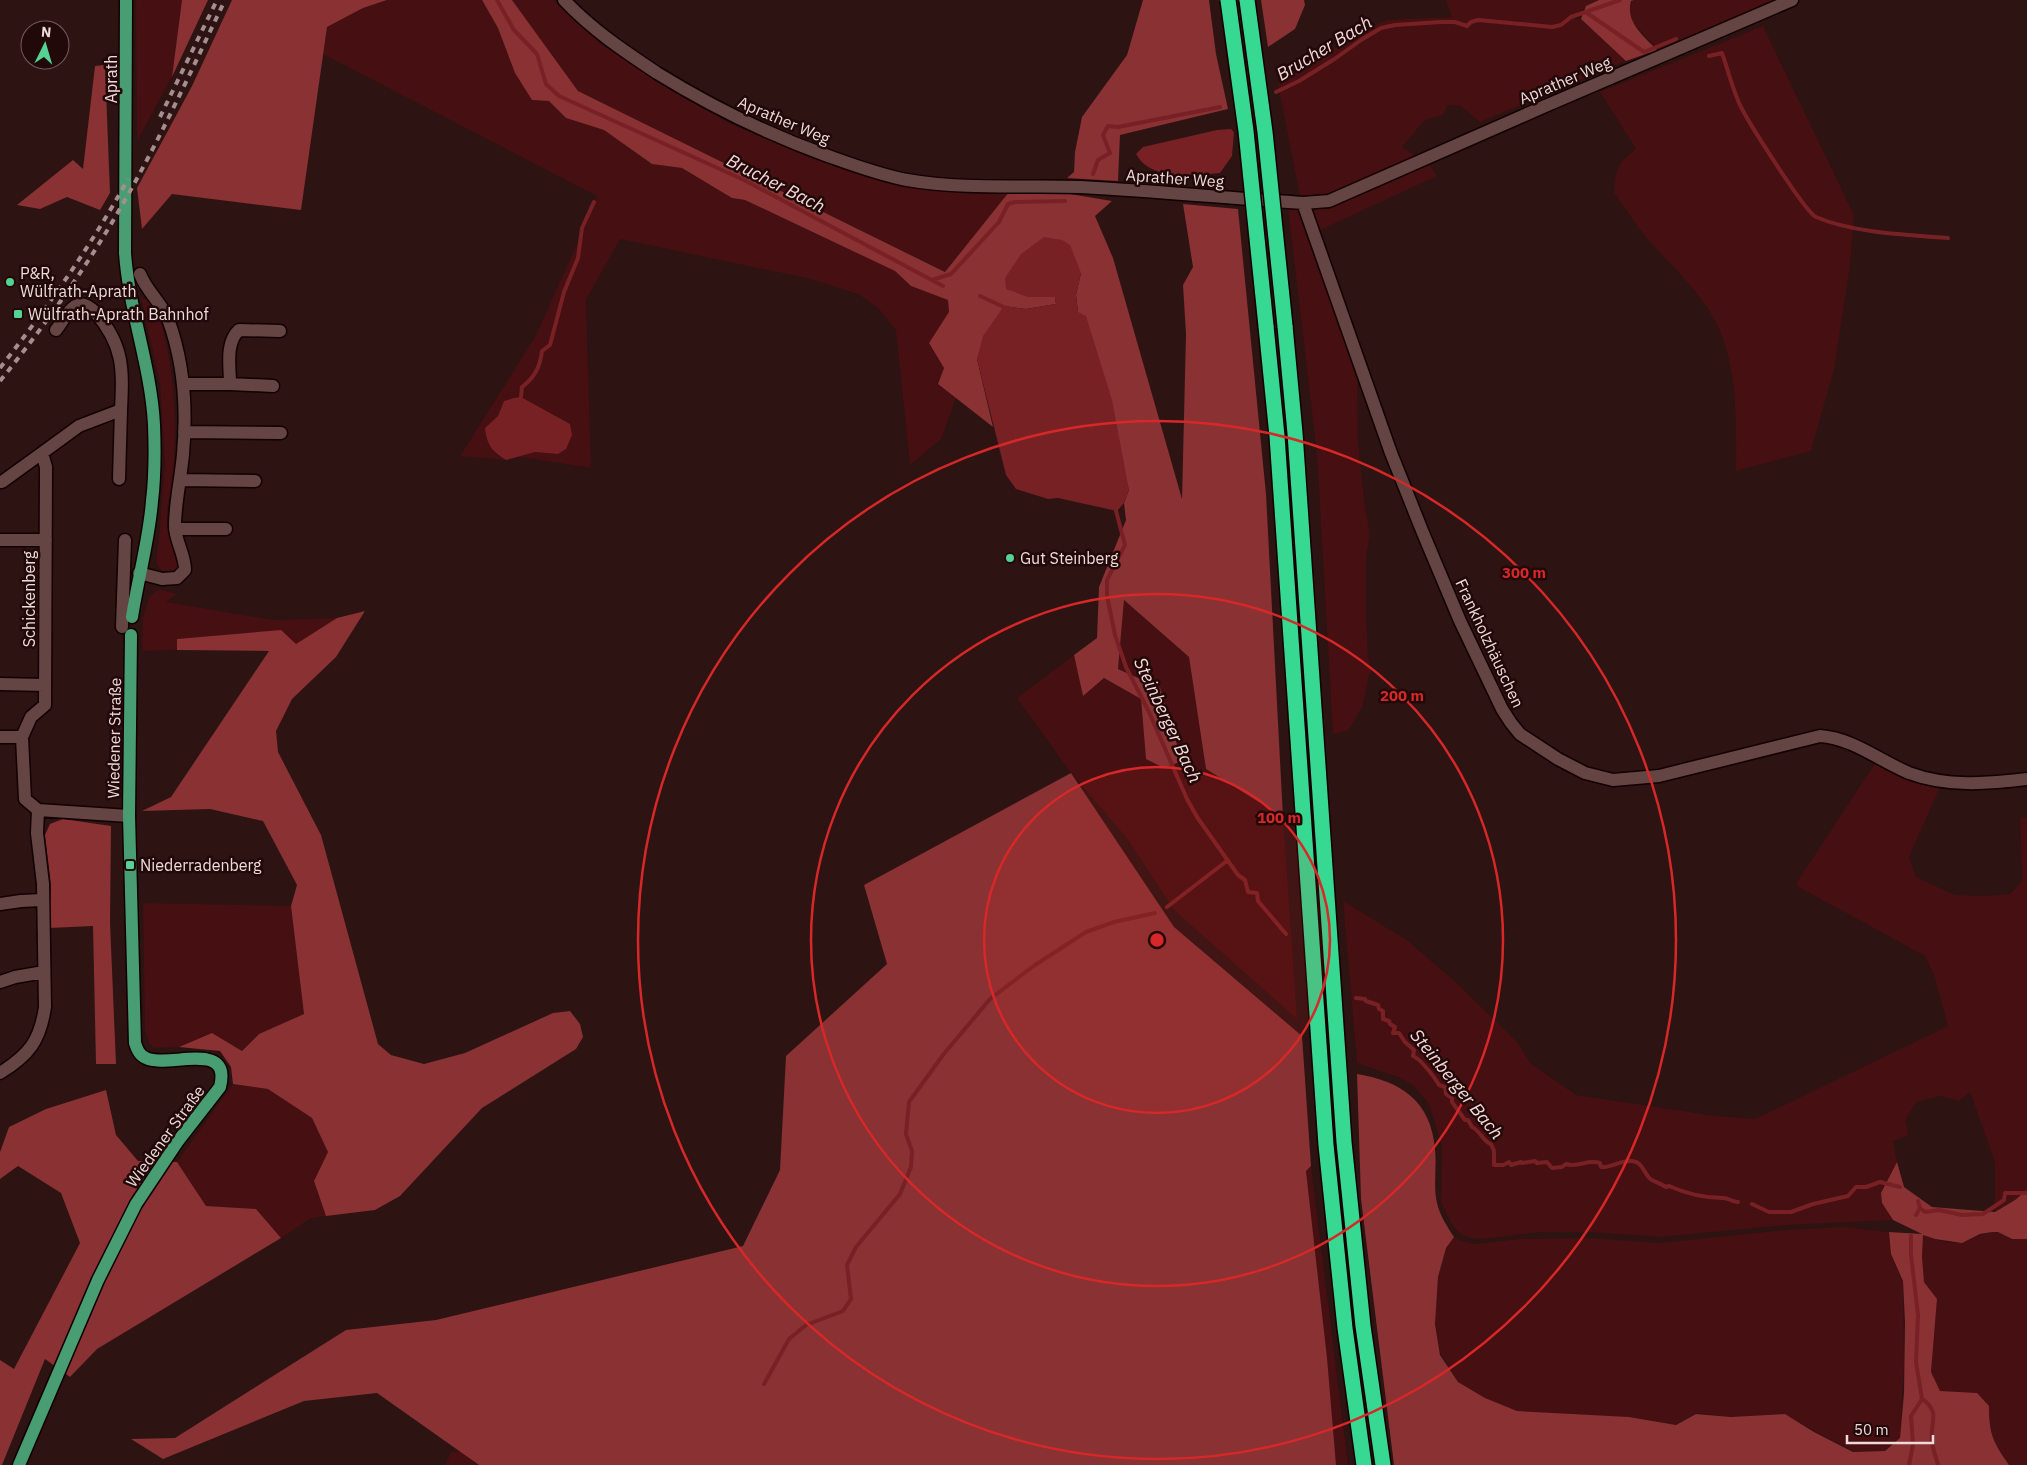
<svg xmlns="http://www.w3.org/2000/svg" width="2027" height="1465" viewBox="0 0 2027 1465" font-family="'IBM Plex Sans',sans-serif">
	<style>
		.green { fill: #460f11 }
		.forest { fill: #893133 }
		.water { fill: #782125 }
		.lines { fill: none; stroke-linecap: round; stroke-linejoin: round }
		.stream { stroke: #782125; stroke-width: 4 }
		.minor-casing { stroke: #130102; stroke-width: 15 }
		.major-casing { stroke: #130102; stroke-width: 15 }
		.highway-casing { stroke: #130102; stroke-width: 18 }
		.minor { stroke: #644544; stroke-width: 12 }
		.major { stroke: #499d72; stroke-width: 12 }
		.highway { stroke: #37d891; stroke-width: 15 }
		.rail { stroke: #a58f8e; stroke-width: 4; stroke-dasharray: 6 6; stroke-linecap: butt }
		.highway-bridge-casing { stroke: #130102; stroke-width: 18; stroke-linecap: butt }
		.highway-bridge { stroke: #37d891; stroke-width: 15 }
		.ring { fill: none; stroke: #d62828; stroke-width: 2.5 }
		.poi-dot { fill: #54d395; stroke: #220909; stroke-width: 2 }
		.labels { text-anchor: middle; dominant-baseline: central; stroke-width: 5; stroke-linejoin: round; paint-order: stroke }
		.street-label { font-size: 16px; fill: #eedad9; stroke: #220909 }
		.poi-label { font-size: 16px; fill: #eedad9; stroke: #220909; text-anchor: start }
		.water-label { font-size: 18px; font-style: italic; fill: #f5dad8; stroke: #220909 }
		.centre { fill: #d62828; stroke: #220909; stroke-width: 2.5 }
		.ring-label { font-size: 15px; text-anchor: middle; font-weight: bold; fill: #d62828; stroke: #220909; stroke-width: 5; stroke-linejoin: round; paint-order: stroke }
	</style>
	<rect width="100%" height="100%" fill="#2d1312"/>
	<path class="green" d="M 136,0 L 182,0 L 172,77 L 137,141 Z
		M 387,0 L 482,0 L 498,28 L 515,73 L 532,100 L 549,101 L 566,118 L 604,130 L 652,164 L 682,168 L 732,198 L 745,200 L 895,271 L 911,286 L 948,300 L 950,312 L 929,343 L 944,368 L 938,384 L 956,398 L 941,439 L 910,465 L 896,330 L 878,308 L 858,294 L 811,279 L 620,239 L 586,300 L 591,468 L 515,456 L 535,452 L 558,454 L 570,424 L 521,397 L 504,401 L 498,416 L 485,428 L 495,454 L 506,460 L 460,456 L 535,337 L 583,231 L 597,196 L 323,54 L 327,27 L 363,8 Z
		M 512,0 L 553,0 L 602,45 L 727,122 L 813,159 L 906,187 L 1009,192 L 946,272 L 578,91 Z
		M 1446,0 L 1599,0 L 1568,18 L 1581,19 L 1626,61 L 1480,122 L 1461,106 L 1448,105 L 1443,115 L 1425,120 L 1402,147 L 1430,165 L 1437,176 L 1318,231 L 1357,366 L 1358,443 L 1365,507 L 1370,534 L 1366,557 L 1366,617 L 1368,656 L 1371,672 L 1368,679 L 1363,705 L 1348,731 L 1333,734 L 1317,454 L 1288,208 L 1300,196 L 1278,84 L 1365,29 L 1387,20 L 1452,17 Z
		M 1634,0 L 1777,0 L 1658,50 L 1634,24 L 1628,12 L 1632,1 Z
		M 1763,26 L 1854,215 L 1850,266 L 1834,369 L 1811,451 L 1736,471 C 1736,427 1738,381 1723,339 C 1709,299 1677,272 1650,242 C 1637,227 1626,209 1614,193 C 1616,168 1616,165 1636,149 L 1600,92 Z
		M 141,297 L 156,306 C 173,357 177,408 174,461 C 174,479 168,497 167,514 C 165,533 177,548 179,566 L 173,571 L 162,571 L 156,563 L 159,539 L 165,462 L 160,384 Z
		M 159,589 L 177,594 L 166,602 L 273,620 L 337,618 L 296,644 L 177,638 L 177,650 L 142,651 L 143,618 L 149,597 Z
		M 1124,600 L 1189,657 L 1206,769 L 1283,817 L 1297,1019 L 1174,910 L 1127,838 L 1071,773 L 1017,698 L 1074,655 L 1083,695 L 1104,678 L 1141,699 L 1146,759 L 1160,688 L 1118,669 Z
		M 1876,762 L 1922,785 L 1940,787 L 1909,857 L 1916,877 L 1955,895 L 1983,896 L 2010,894 L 2022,881 L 2020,818 L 2027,818 L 2027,1190 L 2015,1200 L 1995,1212 L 1995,1162 L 1970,1092 L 1959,1101 L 1940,1096 L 1916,1102 L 1905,1121 L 1909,1135 L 1893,1141 L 1897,1162 L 1881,1193 L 1882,1203 L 1893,1220 L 1785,1225 L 1661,1237 L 1591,1232 L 1540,1232 L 1482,1239 L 1469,1238 L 1461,1234 L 1452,1225 L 1441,1203 L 1442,1147 L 1429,1104 L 1415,1087 L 1401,1078 L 1357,1063 L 1343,901 L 1407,940 L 1460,986 L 1518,1043 L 1530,1063 L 1576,1095 L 1716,1116 L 1755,1119 L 1948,1026 L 1934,975 L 1925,956 L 1795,885 Z
		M 143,903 L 291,906 L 304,1014 L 259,1034 L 242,1051 L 212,1033 L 179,1047 L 154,1048 L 149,1043 L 145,1030 Z
		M 233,1084 L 268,1089 L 312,1118 L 328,1152 L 314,1181 L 326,1216 L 311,1218 L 281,1238 L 255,1209 L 206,1206 L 177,1162 Z
		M 1311,1166 L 1348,1465 L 1335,1465 L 1306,1171 Z
		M 1842,1227 L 1889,1232 L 1891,1255 L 1903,1282 L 1904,1363 L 1900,1438 L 1885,1451 L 1855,1452 L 1816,1432 L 1785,1414 L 1732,1417 L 1697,1413 L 1675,1425 L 1630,1417 L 1517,1412 L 1485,1398 L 1458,1382 L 1440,1353 L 1435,1321 L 1438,1277 L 1446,1247 L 1454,1237 L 1462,1241 L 1475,1244 L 1520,1239 L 1588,1238 L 1659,1243 L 1786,1230 Z
		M 1992,1232 L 1998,1232 L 2012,1239 L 2027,1239 L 2027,1465 L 2009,1465 C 1993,1442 1989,1434 1989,1406 L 1955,1393 L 1940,1391 L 1931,1372 L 1937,1299 L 1924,1282 L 1922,1257 L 1923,1235 C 1934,1239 1950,1245 1962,1242 C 1972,1240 1980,1234 1992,1232 Z
		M 461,1451 L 477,1465 L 445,1465 L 451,1452 Z"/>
	<path class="forest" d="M 182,0 L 208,0 L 172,77 Z
		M 232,0 L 387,0 L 363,8 L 327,27 L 301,210 L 172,194 L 142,229 L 137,188 L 192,86 Z
		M 482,0 L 512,0 L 578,91 L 945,272 L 1009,192 L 1058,192 L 1112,201 L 1095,216 L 1113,258 L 1182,499 L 1186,334 L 1183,285 L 1193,267 L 1183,204 L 1238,209 L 1266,494 L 1283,817 L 1206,769 L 1189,657 L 1124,600 L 1118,669 L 1160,688 L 1182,761 L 1164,768 L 1146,759 L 1141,699 L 1104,678 L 1083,696 L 1074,655 L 1097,638 L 1099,587 L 1126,520 L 1124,503 L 1129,490 L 1078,312 L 1076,295 L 1081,273 L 1028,297 L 1055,297 L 1056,304 L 1026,309 L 1004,306 L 977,359 L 993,427 L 938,384 L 944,368 L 929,343 L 949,312 L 948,300 L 911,286 L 895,271 L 745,200 L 732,198 L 682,168 L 652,164 L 604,130 L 566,118 L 549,101 L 532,100 L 515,73 L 498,28 Z
		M 1143,0 L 1209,0 L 1216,54 L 1228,109 L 1120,135 L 1118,181 L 1067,178 L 1074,172 L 1075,152 L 1082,117 L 1127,55 Z
		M 1261,0 L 1304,0 L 1305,5 L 1295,29 L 1268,47 Z
		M 1599,0 L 1634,0 L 1631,1 C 1625,22 1644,36 1657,50 L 1626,61 L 1581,19 L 1586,6 Z
		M 105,65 L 110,193 L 100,210 L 67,197 L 40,209 L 17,205 L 73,160 L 83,169 L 95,66 Z
		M 365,611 L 336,657 L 292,699 L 276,731 L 278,752 L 321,835 L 378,1044 L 391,1055 L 424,1064 L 465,1053 L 553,1013 L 570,1011 L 580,1024 L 583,1037 L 576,1049 L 482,1108 L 400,1196 L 375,1210 L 326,1216 L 314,1181 L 328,1152 L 312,1118 L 268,1089 L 233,1084 L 231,1067 L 220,1051 L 179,1047 L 212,1033 L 242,1051 L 259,1034 L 304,1014 L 291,906 L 297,885 L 263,821 L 210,809 L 142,811 L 171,797 L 269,651 L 177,650 L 177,639 L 281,630 L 296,644 L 337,618 Z
		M 1071,773 L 1174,927 L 1302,1036 L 1311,1166 L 1306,1171 L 1327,1358 L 1336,1465 L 479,1465 L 377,1393 L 304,1401 L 163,1459 L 131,1439 L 175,1438 L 346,1330 L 436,1320 L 743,1246 L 780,1170 L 786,1056 L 887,964 L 864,885 Z
		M 63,819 L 111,826 L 110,922 L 116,1064 L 96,1064 L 93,926 L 49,928 L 51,885 L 45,835 L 50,824 Z
		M 1357,1074 C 1401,1081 1431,1101 1435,1149 C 1437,1167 1433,1186 1437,1203 C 1440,1216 1447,1226 1454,1237 L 1446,1248 L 1438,1277 L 1435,1324 L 1440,1355 L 1458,1382 L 1485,1398 L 1517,1411 L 1629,1417 L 1676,1425 L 1696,1414 L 1731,1417 L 1785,1414 L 1814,1432 L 1853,1452 L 1885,1451 L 1900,1438 L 1904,1393 L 1905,1322 L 1903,1281 L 1891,1254 L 1889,1232 L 1922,1234 L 1893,1220 L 1882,1203 L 1881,1193 L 1897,1162 L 1904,1187 L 1932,1207 L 1995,1212 L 2015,1200 L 2027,1190 L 2027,1239 L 2012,1239 L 1998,1232 L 1992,1232 L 1980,1234 L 1962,1243 L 1935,1239 L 1923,1235 L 1922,1257 L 1924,1282 L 1937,1299 L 1931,1372 L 1940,1391 L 1977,1393 L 1989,1406 C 1989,1434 1993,1442 2009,1465 L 1394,1465 L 1361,1199 Z
		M 106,1090 L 116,1135 L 138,1161 L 177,1162 L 206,1206 L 256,1209 L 281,1238 L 97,1349 L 70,1377 L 45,1359 L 2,1465 L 0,1465 L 0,1360 L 14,1369 L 80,1243 L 61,1193 L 18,1166 L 0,1179 L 0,1152 L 9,1127 L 46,1109 Z"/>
	<path class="water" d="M 1231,129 L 1234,132 L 1232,156 L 1220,173 C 1193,175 1152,182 1136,154 L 1143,147 L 1217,130 Z
		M 1044,237 L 1062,240 L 1070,245 L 1081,273 L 1076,295 L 1078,312 L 1086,316 L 1112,400 L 1129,490 L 1124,503 L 1117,511 L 1058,498 L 1048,499 L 1016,489 L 1006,475 L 977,359 L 983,336 L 1004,306 L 1026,309 L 1056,304 L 1055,297 L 1028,297 L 1006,289 L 1005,278 L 1021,254 Z
		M 521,397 L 570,424 L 572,435 L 566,449 L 558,454 L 535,452 L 506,460 C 491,451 487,444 485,428 L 498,416 L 504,401 L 514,398 Z"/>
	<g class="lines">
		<path class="stream" d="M 497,0 L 514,30 L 537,54 L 546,84 L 559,96 L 744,180 L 943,286
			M 1587,13 L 1644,52 L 1676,39
			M 1709,56 L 1722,53 C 1728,70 1733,91 1741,107 C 1749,123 1805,212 1816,217 C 1853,233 1908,235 1948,238
			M 1276,92 L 1299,81 L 1336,58 L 1361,40 L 1381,28 L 1395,25 L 1441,22 L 1455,22 L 1467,26 L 1471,22 L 1478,20 L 1552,27 L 1561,25 L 1571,17 L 1620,0
			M 1093,174 L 1098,160 L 1110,153 L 1103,135 L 1108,126 L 1118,127 L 1220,107
			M 932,280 L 951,274 L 999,222 L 1008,204 L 1015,202 L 1065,201
			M 980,296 L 1008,309
			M 521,397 L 522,387 C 535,377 540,367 542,351 L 550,345 L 564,292 L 578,258 L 582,228 L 594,202
			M 1115,507 L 1125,545 L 1107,580 L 1107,596 L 1115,635 L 1126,667 L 1149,712 L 1187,799 L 1197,817 L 1238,875 L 1245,880 L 1248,892 L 1257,893 L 1258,901 L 1286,934
			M 1167,907 L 1228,860
			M 1356,998 L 1365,999 L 1366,1001 L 1378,1005 L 1379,1009 L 1383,1011 L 1383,1019 L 1389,1021 L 1390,1024 L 1395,1027 L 1393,1033 L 1399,1033 L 1405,1042 L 1414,1050 L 1413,1056 C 1421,1059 1435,1078 1439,1085 L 1445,1087 L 1446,1094 L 1452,1098 L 1452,1102 L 1465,1120 L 1468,1120 L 1472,1127 C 1480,1130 1483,1142 1491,1144 L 1494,1151 L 1494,1165 L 1503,1165 L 1509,1162 L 1511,1165 L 1521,1162 L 1522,1163 L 1535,1161 L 1537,1163 L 1547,1162 L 1552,1168 L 1562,1167 L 1566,1164 C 1578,1168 1587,1159 1600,1163 L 1601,1167 C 1612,1168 1620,1160 1632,1161 C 1644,1162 1644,1176 1652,1180 C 1656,1182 1661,1184 1666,1187 L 1669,1186 C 1687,1194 1703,1198 1723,1198 C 1729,1198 1732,1202 1738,1202
			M 1918,1201 L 1920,1208 L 1925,1212 L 1939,1210 L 1962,1215 L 1983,1214 L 2004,1200 L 2005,1193 L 2027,1193
			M 1752,1204 L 1769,1212 L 1791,1212 L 1813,1204 L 1848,1196 L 1856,1187 L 1866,1187 L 1880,1182 L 1900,1187
			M 1916,1215 L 1920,1208
			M 764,1384 L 789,1339 L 806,1325 L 843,1311 L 851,1299 L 847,1265 L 856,1247 L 900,1194 L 911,1167 L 912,1151 L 906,1134 L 909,1102 L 943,1055 L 990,999 L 1035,965 L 1086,932 L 1114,922 L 1155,913
			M 1922,1399 C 1942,1412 1929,1424 1932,1442 C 1933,1450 1936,1457 1938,1465
			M 1909,1465 L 1913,1445 L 1911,1416 L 1922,1399 L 1916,1362 L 1918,1315 L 1911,1255 L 1911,1236"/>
		<g class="minor-casing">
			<path id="minor" d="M 564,0 C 591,29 624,51 657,73 C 712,107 767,134 828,156 C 853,165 880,175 907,180 C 965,190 1023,185 1081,187 C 1155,191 1229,198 1303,203 L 1329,201 L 1543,107 L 1792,0
				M 1303,203 L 1391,453 L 1423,533 L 1460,621 L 1502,709 L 1511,723 L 1520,734 L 1558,759 L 1585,773 L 1613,780 L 1659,776 L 1820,736 C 1852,738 1880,761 1909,773 C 1946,787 1988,784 2027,779
				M 183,384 L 230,384 C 230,366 225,343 239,330 L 280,331
				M 230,384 L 273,386
				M 184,432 L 281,433
				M 119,479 L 121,410
				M 180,480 L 255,481
				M 2,482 L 42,453
				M 175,529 L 226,529
				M 0,540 L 46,540
				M 139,573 L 162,579 L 177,578 L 185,570 C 185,554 175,541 175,526 C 175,502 181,478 183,454 C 187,409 184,362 168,319 C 161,302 147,292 140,274
				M 122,627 L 125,540
				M 0,684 L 45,685
				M 0,737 L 22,737
				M 38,810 L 25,799 L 22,737 L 31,717 L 45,705 L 46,467 L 42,453 L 79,426 L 121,410 C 123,369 124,345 95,312 C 90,307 83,301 75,306 C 67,311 62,323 56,330
				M 38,810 L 129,816
				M 0,904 L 21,901 L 42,900
				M 0,982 L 15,977 L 44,972
				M 0,1073 C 29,1055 40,1041 45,1007 L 43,884 L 37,833 L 38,810"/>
		</g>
		<g class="major-casing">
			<path id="major" d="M 126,0 L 125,253 C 129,311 151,366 154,425 C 155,450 155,476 152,501 C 149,540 138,578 132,617
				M 19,1465 L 98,1280 L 136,1204 L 178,1141 L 220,1087 C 232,1039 167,1069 146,1058 C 139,1055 137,1049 135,1043 L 129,816 L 131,635"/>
		</g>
		<g class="highway-casing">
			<path id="highway" d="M 1266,326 L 1277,436 L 1326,1145 L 1345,1328 L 1364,1465
				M 1285,326 L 1295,433 L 1344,1142 L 1363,1326 L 1383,1465"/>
		</g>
		<use href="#minor" class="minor"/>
		<use href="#major" class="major"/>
		<use href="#highway" class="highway"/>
		<path class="rail" d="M 160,117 L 217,0
			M 0,368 C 47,308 91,246 128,179
			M 0,381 C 46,324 89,264 125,200 C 162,135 193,67 225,0"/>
		<g class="highway-bridge-casing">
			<path id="highway-bridge" d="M 1228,0 L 1246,131 L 1266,326
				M 1247,0 L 1265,132 L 1285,326"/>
		</g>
		<use href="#highway-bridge" class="highway-bridge"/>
	</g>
	<circle cx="1157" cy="940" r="173" fill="#d62828" fill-opacity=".12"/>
	<g class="ring">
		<circle cx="1157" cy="940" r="173"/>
		<circle cx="1157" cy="940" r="346"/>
		<circle cx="1157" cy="940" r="519"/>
	</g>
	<g class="poi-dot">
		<circle cx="10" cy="282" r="5"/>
		<rect x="13" y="309" width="10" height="10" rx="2.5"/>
		<circle cx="1010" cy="558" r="5"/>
		<rect x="125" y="860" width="10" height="10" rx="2.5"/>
	</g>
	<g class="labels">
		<g class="street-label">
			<text transform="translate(111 79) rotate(-90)">Aprath</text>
			<text transform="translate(1565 80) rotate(-23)">Aprather Weg</text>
			<text transform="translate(784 120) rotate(23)">Aprather Weg</text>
			<text transform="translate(1175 178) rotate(4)">Aprather Weg</text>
			<text transform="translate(29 599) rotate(-90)">Schickenberg</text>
			<text transform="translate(1490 643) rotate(65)">Frankholzhäuschen</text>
			<text transform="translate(114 738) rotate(-89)">Wiedener Straße</text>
			<text transform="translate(165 1136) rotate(-54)">Wiedener Straße</text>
		</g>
		<g class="poi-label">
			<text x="20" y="273">P&amp;R,<tspan x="20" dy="18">Wülfrath-Aprath</tspan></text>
			<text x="28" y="314">Wülfrath-Aprath Bahnhof</text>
			<text x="1020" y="558">Gut Steinberg</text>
			<text x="140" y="865">Niederradenberg</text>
		</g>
		<g class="water-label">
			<text transform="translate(1324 48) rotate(-31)">Brucher Bach</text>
			<text transform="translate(776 183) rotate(27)">Brucher Bach</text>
			<text transform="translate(1168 720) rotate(65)">Steinberger Bach</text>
			<text transform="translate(1457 1084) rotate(51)">Steinberger Bach</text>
		</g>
	</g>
	<circle cx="1157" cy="940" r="8" class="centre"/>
	<g class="ring-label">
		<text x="1524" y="578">300 m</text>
		<text x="1402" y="701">200 m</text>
		<text x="1279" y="823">100 m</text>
	</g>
	<g transform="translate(45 45) rotate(5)"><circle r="24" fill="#220909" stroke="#745d5c"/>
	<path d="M0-4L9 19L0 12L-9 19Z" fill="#54d395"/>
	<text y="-8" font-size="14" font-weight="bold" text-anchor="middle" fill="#eedad9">N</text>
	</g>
	<path d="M1847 1435v8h86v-8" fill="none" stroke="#eedad9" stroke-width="2.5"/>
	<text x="1854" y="1435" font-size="15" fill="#eedad9" stroke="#220909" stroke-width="4" paint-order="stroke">50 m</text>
</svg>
